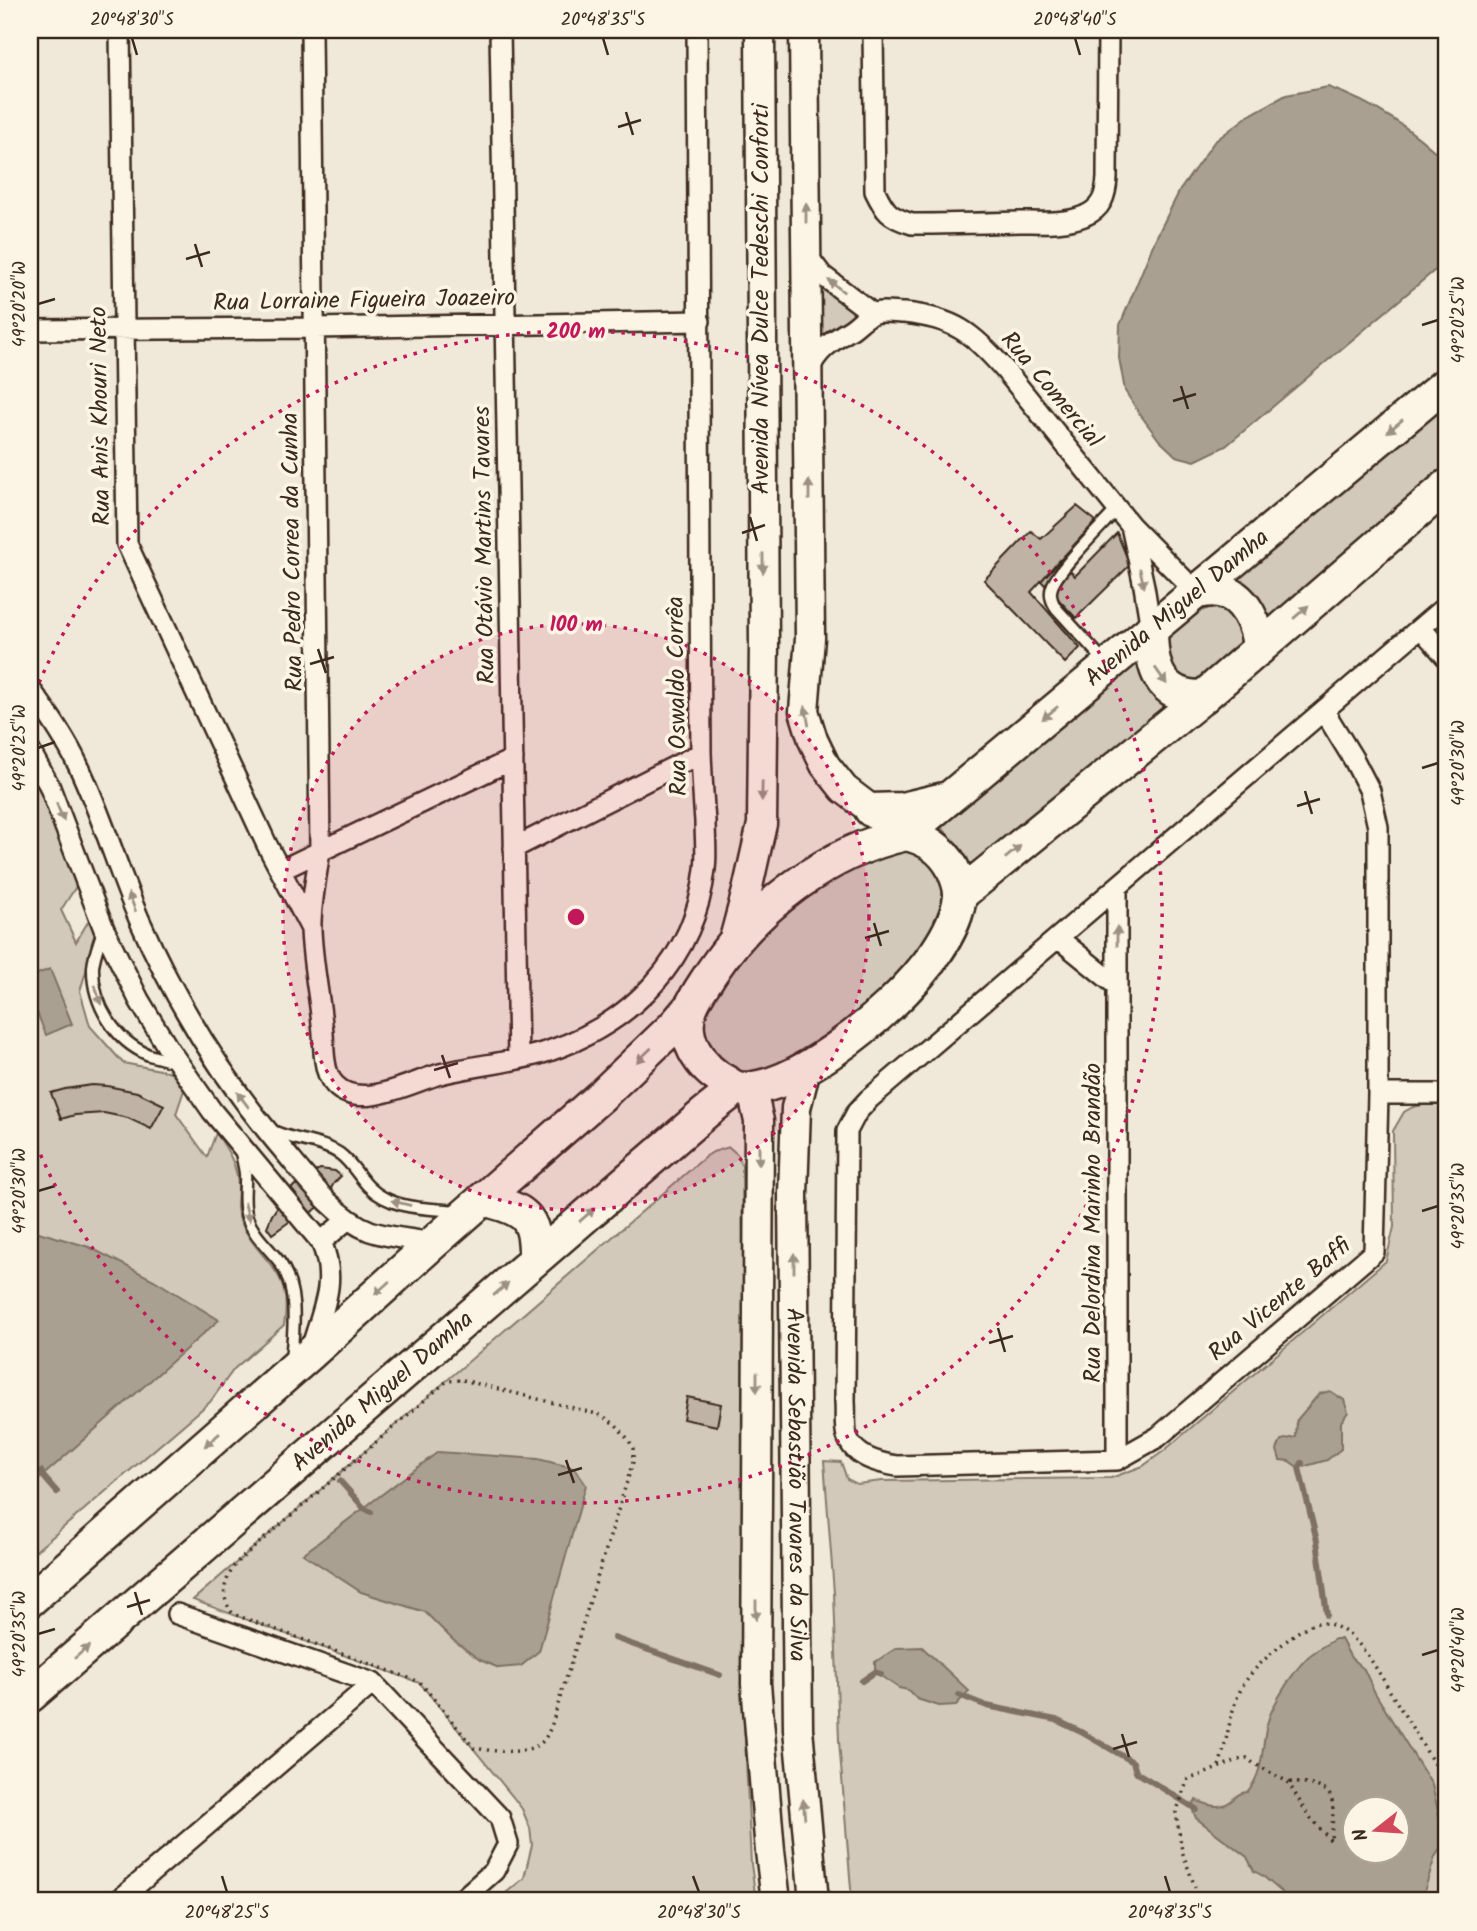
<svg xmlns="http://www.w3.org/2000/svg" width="1477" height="1931" viewBox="0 0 1477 1931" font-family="Kalam,sans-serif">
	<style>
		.green { fill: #d2c9ba; stroke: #867a6c; stroke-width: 2; fill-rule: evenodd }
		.water { fill: #aaa091; stroke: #7e7163; stroke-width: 2; fill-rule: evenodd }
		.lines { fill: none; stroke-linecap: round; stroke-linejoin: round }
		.stream { stroke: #7e7163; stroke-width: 6 }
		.building { fill: #beb3a4; stroke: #3b2a1e; stroke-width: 2 }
		.lane-casing { stroke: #3b2a1e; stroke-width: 15 }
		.street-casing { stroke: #3b2a1e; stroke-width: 24 }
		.secondary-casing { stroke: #3b2a1e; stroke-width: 33 }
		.primary-casing { stroke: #3b2a1e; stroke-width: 37 }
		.path { stroke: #3b2a1e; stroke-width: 3.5; stroke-dasharray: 2 5; stroke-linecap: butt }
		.lane { stroke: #fcf5e5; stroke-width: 10 }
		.street { stroke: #fcf5e5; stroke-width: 19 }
		.secondary { stroke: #fcf5e5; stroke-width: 28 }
		.primary { stroke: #fcf5e5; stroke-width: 32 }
		.oneway { fill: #9c9082 }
		.ticks { fill: none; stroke: #3b2a1e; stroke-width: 2.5 }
		.ring { fill: none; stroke: #c2185b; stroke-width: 3.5; stroke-dasharray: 3.5 7 }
		.labels { text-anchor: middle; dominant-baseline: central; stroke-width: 7; stroke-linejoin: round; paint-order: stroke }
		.street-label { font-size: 24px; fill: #3b2a1e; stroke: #fcf5e5 }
		.centre { fill: #c2185b; stroke: #fcf5e5; stroke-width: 3.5 }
		.ring-label { font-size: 21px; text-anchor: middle; font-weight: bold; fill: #c2185b; stroke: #fcf5e5; stroke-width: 7; stroke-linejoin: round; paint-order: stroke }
		.neatline { fill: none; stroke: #3b2a1e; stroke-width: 2.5 }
		.ticks-label { font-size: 18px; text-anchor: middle; fill: #3b2a1e }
	</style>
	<rect width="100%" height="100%" fill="#f0e9d9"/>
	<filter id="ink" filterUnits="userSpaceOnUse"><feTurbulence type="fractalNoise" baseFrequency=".0143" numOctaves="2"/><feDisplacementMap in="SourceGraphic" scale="14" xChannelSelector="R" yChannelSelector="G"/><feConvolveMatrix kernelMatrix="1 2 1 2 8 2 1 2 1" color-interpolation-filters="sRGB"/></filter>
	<g filter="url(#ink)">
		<path class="green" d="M 813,277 L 862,312 L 830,329 L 813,344 Z
			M 1447,396 L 1447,473 L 1262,631 L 1227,587 Z
			M 1217,607 C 1235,610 1242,626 1241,644 L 1200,682 L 1175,680 L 1164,643 C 1177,625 1194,609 1217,607 Z
			M 1141,653 L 1177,697 L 975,871 L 963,853 L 940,825 Z
			M 30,767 L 60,830 L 77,885 L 61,910 L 76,942 L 89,920 L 97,936 L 80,991 L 90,1026 L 123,1063 L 171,1072 L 184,1090 L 176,1114 L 207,1157 L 216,1133 C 228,1150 238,1166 238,1188 C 238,1198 235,1210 240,1220 C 259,1265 294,1266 284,1325 L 234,1369 L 210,1402 L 30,1556 Z
			M 903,849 L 917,850 L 941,872 L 949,895 L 930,939 L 901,974 L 833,1036 L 777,1066 L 761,1071 L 737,1073 L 702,1043 L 702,1012 L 715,990 L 778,913 L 852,866 Z
			M 1423,1105 L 1447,1105 L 1447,1901 L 852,1901 L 839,1741 L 834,1593 L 824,1461 L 841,1462 L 847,1479 L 857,1484 L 882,1481 L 1111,1478 L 1143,1466 L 1165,1450 L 1386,1261 L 1394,1227 L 1393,1131 L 1404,1112 L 1413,1107 ZM 1354,1808 L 1396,1808 L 1396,1850 L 1354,1850 Z
			M 729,1147 L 738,1155 L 742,1166 L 746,1591 L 742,1677 L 751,1864 L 756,1901 L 496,1901 L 524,1878 L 532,1845 L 530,1828 L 522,1809 L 513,1797 L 420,1683 L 193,1600 L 705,1157 L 713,1152 Z"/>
		<path class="water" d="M 1328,87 C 1373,103 1413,129 1447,163 L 1447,260 L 1226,446 L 1195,461 L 1176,456 L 1159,440 L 1139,413 L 1125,391 L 1119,358 L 1120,325 L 1155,240 L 1180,190 L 1214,142 L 1248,116 L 1286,95 Z
			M 50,969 L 72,1024 L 46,1035 L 30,995 L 30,977 Z
			M 35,1231 L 89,1247 L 154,1280 L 219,1320 L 30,1487 L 30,1234 Z
			M 1330,1391 L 1344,1400 L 1348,1412 L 1341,1422 L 1341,1449 L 1327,1460 L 1299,1468 L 1289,1461 L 1280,1460 L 1277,1450 L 1281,1440 L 1296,1437 L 1297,1420 L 1319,1394 Z
			M 438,1452 L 538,1459 L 574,1468 L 586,1485 L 539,1651 L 521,1666 L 499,1668 L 480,1660 L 453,1640 L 425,1612 L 361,1592 L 303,1554 Z
			M 1335,1639 L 1341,1639 L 1351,1658 L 1364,1669 L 1375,1693 L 1432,1785 L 1445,1841 L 1435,1857 L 1421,1901 L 1292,1901 L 1263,1876 L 1254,1871 L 1247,1857 L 1196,1818 L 1191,1806 L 1196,1800 C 1207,1805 1220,1810 1231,1801 C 1237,1796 1238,1793 1247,1792 C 1265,1772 1261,1745 1268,1721 C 1273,1703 1295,1669 1308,1657 C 1316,1650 1327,1644 1335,1639 ZM 1396,1808 L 1396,1850 L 1354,1850 L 1354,1808 Z
			M 922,1647 L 969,1691 L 956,1705 L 939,1706 L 917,1699 L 908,1690 L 899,1688 L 875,1672 L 875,1662 L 897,1648 Z"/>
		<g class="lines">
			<path class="stream" d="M 1302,1463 L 1299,1468 L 1317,1541 L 1327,1615
				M 41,1471 L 43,1476 L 57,1492
				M 340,1481 L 364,1508 L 371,1512
				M 614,1638 L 720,1675
				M 862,1681 L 875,1672 L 881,1674
				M 959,1695 L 987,1706 L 1056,1720 L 1081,1732 L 1133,1762 L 1136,1772 L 1196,1809"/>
		</g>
		<path class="building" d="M 1077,506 L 1096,521 L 1031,592 L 1080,648 L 1065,663 L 984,580 L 1031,531 L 1041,539 Z
			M 1117,533 L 1130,565 L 1076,618 L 1041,581 L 1059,560 L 1075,576 Z
			M 92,1085 L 107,1086 L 137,1092 L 164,1105 L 151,1129 L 128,1118 L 104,1113 L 75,1115 L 61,1119 L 51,1093 L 65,1089 Z
			M 320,1169 L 335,1171 L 341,1176 L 334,1183 L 322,1205 L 310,1213 L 304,1214 L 289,1222 L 272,1234 L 267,1227 L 272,1215 L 286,1194 L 299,1181 Z
			M 687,1397 L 721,1404 L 717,1426 L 683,1419 Z"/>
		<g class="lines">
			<g class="lane-casing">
				<path id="lane" d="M 1106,663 L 1056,608 C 1052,602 1049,595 1052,587 C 1058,569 1102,526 1117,509
					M 103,930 C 100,941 94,955 93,967 C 92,1004 115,1041 149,1055 C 158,1058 167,1060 176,1062
					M 273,1131 C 294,1141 321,1141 340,1154 C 352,1163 359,1177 369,1187 C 392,1210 427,1208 457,1211
					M 241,1152 C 242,1159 244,1166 245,1173 C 246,1188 242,1202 247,1217 C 253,1235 267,1246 278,1260 C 299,1287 294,1328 291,1360"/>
			</g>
			<g class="street-casing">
				<path id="street" d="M 120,30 L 127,544 L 267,845 L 310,927
					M 311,30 L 320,850 C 317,873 310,907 311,929 C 312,961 319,993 322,1024 C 324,1036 323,1049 325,1061 C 326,1069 329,1079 335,1085 C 360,1111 411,1082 440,1074 C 476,1065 513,1063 549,1051 C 632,1023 695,959 705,869 C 707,854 705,837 705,821 C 703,798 702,776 701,753 L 697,30
					M 500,30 L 518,1059
					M 873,30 L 875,191 C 885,212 889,217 912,224 C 948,224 984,223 1020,222 C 1040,222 1065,224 1084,216 C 1102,209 1106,195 1107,178 L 1108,30
					M 806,254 L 822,275 L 872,313
					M 30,330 L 315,328 L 700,321
					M 809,371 C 816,351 832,341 850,330 C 857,326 864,317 872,314 C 880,310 895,313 904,313 C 954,318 973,333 1005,370 L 1131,526 L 1196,592
					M 1131,526 L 1144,586 L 1151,629
					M 1421,628 L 1447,658
					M 30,689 C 48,713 65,738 78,765 C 102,815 117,868 139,919 C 175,1001 221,1076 278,1144 C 303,1173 333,1217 370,1231 C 390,1238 412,1239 433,1243
					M 1324,711 L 1354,760 L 1370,791 L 1378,827 L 1378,1094 L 1374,1252 L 1158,1437 L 1117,1460 L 897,1466 C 878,1463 854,1457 847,1436 C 844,1426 846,1412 845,1402 L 847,1131 L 857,1112 L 869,1099 L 1447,605
					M 30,751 L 49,785 L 104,929 L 139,1000 L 168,1048 L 212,1111 L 321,1242 C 339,1282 321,1312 311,1350
					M 514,848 L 701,753
					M 281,870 L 513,759
					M 1058,938 L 1117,986
					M 1378,1094 L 1447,1094
					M 321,1242 L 348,1219
					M 1117,1460 L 1117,887
					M 177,1614 L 373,1683 L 500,1818 L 508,1844 L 494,1871 L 460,1901
					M 118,1901 L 373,1683"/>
			</g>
			<g class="secondary-casing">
				<g id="secondary">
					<path d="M 804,30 L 810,638 L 804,711 L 813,740 L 825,765 L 844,789 L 865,805 L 887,825"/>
					<path d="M 733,943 L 747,891 L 762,824 L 764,643 L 760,30"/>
					<path id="s1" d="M 806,1068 L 796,1108 L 793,1194 L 798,1729 L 814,1901"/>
					<path d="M 751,1087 L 759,1121 L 756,1684 L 770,1851 L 776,1901"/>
				</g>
			</g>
			<g class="primary-casing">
				<g id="primary">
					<path d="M 1196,592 C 1203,591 1212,589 1219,591 C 1245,594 1258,627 1259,649"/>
					<path d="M 1151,629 C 1151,666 1158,698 1203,697"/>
					<path d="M 871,810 L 902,809 L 944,799"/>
					<path id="s2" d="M 906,834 C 925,838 942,849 952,867 C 956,876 961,887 960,897 C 951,966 843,1053 784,1079 C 773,1084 749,1091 737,1088 C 734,1088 731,1085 728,1083 C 700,1069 678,1036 692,1005 C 697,993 705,983 711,973 C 755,907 828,851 906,834 L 1447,383"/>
					<path d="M 960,895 L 1203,697 L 1447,486"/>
					<path d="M 483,1199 C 524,1210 536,1214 535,1259"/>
					<path d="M 30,1600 L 310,1354 L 433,1243 L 602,1095 L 674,1026 L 691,1006"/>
					<path id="s3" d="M 30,1696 L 705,1113 L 737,1088"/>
				</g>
			</g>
			<path class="path" d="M 463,1380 L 601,1415 L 616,1425 L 629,1440 L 633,1449 L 633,1462 L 551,1727 C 548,1733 546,1738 542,1742 C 526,1756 493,1751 474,1748 L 420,1682 L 233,1614 C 219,1595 224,1582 236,1563 L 447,1381 Z
				M 1219,1766 C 1228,1740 1229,1713 1241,1689 C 1250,1671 1270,1654 1285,1642 C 1295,1634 1309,1622 1323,1623 C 1335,1624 1347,1632 1355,1640 C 1371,1657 1382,1678 1394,1698 C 1412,1727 1430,1757 1447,1786
				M 1200,1901 L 1182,1851 L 1176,1813 L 1188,1779 C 1209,1774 1226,1762 1247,1758 L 1253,1763 L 1288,1782 L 1308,1815 L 1331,1841 C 1334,1795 1340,1786 1288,1782"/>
			<use href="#lane" class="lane"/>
			<use href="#street" class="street"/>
			<use href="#secondary" class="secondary"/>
			<use href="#primary" class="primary"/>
		</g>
		<defs><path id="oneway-solid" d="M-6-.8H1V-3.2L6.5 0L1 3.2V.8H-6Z" transform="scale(1.75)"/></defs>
		<g class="oneway">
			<use href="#oneway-solid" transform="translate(806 213) rotate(-90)"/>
			<use href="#oneway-solid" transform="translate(836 286) rotate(-142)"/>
			<use href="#oneway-solid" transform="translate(1395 426) rotate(140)"/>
			<use href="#oneway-solid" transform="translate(809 490) rotate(-90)"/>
			<use href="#oneway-solid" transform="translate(763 563) rotate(90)"/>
			<use href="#oneway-solid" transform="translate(1142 578) rotate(77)"/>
			<use href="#oneway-solid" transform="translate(1301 612) rotate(-41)"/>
			<use href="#oneway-solid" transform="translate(1161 676) rotate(55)"/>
			<use href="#oneway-solid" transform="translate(1050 713) rotate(140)"/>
			<use href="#oneway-solid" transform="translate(807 716) rotate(-100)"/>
			<use href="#oneway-solid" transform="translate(762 791) rotate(91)"/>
			<use href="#oneway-solid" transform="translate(60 812) rotate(68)"/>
			<use href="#oneway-solid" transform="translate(1013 852) rotate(-39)"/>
			<use href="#oneway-solid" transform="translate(132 902) rotate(-111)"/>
			<use href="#oneway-solid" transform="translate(1117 936) rotate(-90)"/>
			<use href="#oneway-solid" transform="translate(98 995) rotate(73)"/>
			<use href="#oneway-solid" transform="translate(644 1055) rotate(136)"/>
			<use href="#oneway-solid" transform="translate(243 1100) rotate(-127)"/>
			<use href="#oneway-solid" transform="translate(759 1155) rotate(90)"/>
			<use href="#oneway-solid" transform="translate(401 1203) rotate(-166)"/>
			<use href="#oneway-solid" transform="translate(247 1212) rotate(76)"/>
			<use href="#oneway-solid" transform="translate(587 1215) rotate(-41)"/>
			<use href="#oneway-solid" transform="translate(794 1263) rotate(-90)"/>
			<use href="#oneway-solid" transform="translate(382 1288) rotate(138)"/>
			<use href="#oneway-solid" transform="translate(501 1289) rotate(-41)"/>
			<use href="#oneway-solid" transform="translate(757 1382) rotate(90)"/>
			<use href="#oneway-solid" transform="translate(212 1440) rotate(139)"/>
			<use href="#oneway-solid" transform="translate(756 1610) rotate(90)"/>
			<use href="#oneway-solid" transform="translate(82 1652) rotate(-40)"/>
			<use href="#oneway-solid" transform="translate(804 1809) rotate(-95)"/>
		</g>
	</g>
	<path class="ticks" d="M 132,38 L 137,55M 603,38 L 608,55M 1075,38 L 1080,55M 626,112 L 633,135M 618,127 L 641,120M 195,244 L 202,267M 186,259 L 210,252M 38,304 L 55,299M 1422,325 L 1438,320M 1181,386 L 1188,409M 1173,401 L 1196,394M 750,517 L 757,541M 742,533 L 765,525M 318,649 L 326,673M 310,664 L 334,657M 38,748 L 55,742M 1422,768 L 1438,763M 1305,791 L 1312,814M 1297,806 L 1320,799M 874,923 L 881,946M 865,938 L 889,931M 442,1055 L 450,1078M 434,1070 L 458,1063M 38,1191 L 55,1186M 1422,1211 L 1438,1206M 998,1328 L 1005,1352M 989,1343 L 1013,1336M 566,1460 L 574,1483M 558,1475 L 582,1468M 135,1592 L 142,1615M 127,1607 L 150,1600M 38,1634 L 55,1629M 1422,1655 L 1438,1650M 1122,1734 L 1129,1757M 1113,1749 L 1137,1742M 222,1876 L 227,1892M 693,1876 L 699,1892M 1165,1876 L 1170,1892"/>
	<circle cx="576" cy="917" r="293" fill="#c2185b" fill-opacity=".12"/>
	<g class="ring">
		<circle cx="576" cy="917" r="293"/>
		<path d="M31 702A586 586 0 1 1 31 1132"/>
	</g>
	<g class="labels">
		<g class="street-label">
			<text transform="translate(761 299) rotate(-90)">Avenida Nívea Dulce Tedeschi Conforti</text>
			<text transform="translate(364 301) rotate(-1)">Rua Lorraine Figueira Joazeiro</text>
			<text transform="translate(1051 390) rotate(50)">Rua Comercial</text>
			<text transform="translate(101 416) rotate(-91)">Rua Anis Khouri Neto</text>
			<text transform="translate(485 545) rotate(-91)">Rua Otávio Martins Tavares</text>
			<text transform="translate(293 552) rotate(-91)">Rua Pedro Correa da Cunha</text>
			<text stroke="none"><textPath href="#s2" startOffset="1139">Avenida Miguel Damha</textPath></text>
			<text transform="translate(678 696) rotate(-91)">Rua Oswaldo Corrêa</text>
			<text transform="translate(1093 1223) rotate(-90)">Rua Delordina Marinho Brandão</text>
			<text transform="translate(1280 1300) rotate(-40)">Rua Vicente Baffi</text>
			<text stroke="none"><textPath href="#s3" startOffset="466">Avenida Miguel Damha</textPath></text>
			<text stroke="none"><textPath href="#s1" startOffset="418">Avenida Sebastião Tavares da Silva</textPath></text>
		</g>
	</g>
	<circle cx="576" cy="917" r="10" class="centre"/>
	<g class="ring-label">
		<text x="576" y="338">200 m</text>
		<text x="576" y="631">100 m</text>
	</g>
	<rect width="1477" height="1931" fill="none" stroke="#fcf5e5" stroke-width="77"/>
	<g transform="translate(1376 1830) rotate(253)"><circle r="33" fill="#fcf5e5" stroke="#afa495" stroke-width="2"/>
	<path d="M0-5L12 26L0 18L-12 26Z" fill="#d1495b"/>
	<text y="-10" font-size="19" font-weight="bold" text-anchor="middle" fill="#3b2a1e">N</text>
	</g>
	<rect x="38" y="38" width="1400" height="1854" class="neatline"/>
	<g class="ticks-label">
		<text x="132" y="25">20°48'30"S</text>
		<text x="603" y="25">20°48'35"S</text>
		<text x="1075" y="25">20°48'40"S</text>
		<text transform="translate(19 304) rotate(-90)" y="6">49°20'20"W</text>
		<text transform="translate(1458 320) rotate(-90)" y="6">49°20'25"W</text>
		<text transform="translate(19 748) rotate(-90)" y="6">49°20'25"W</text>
		<text transform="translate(1458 763) rotate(-90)" y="6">49°20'30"W</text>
		<text transform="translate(19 1191) rotate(-90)" y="6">49°20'30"W</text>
		<text transform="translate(1458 1206) rotate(-90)" y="6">49°20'35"W</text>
		<text transform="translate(19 1634) rotate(-90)" y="6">49°20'35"W</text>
		<text transform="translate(1458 1650) rotate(-90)" y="6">49°20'40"W</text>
		<text x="227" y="1918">20°48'25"S</text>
		<text x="699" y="1918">20°48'30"S</text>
		<text x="1170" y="1918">20°48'35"S</text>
	</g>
</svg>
